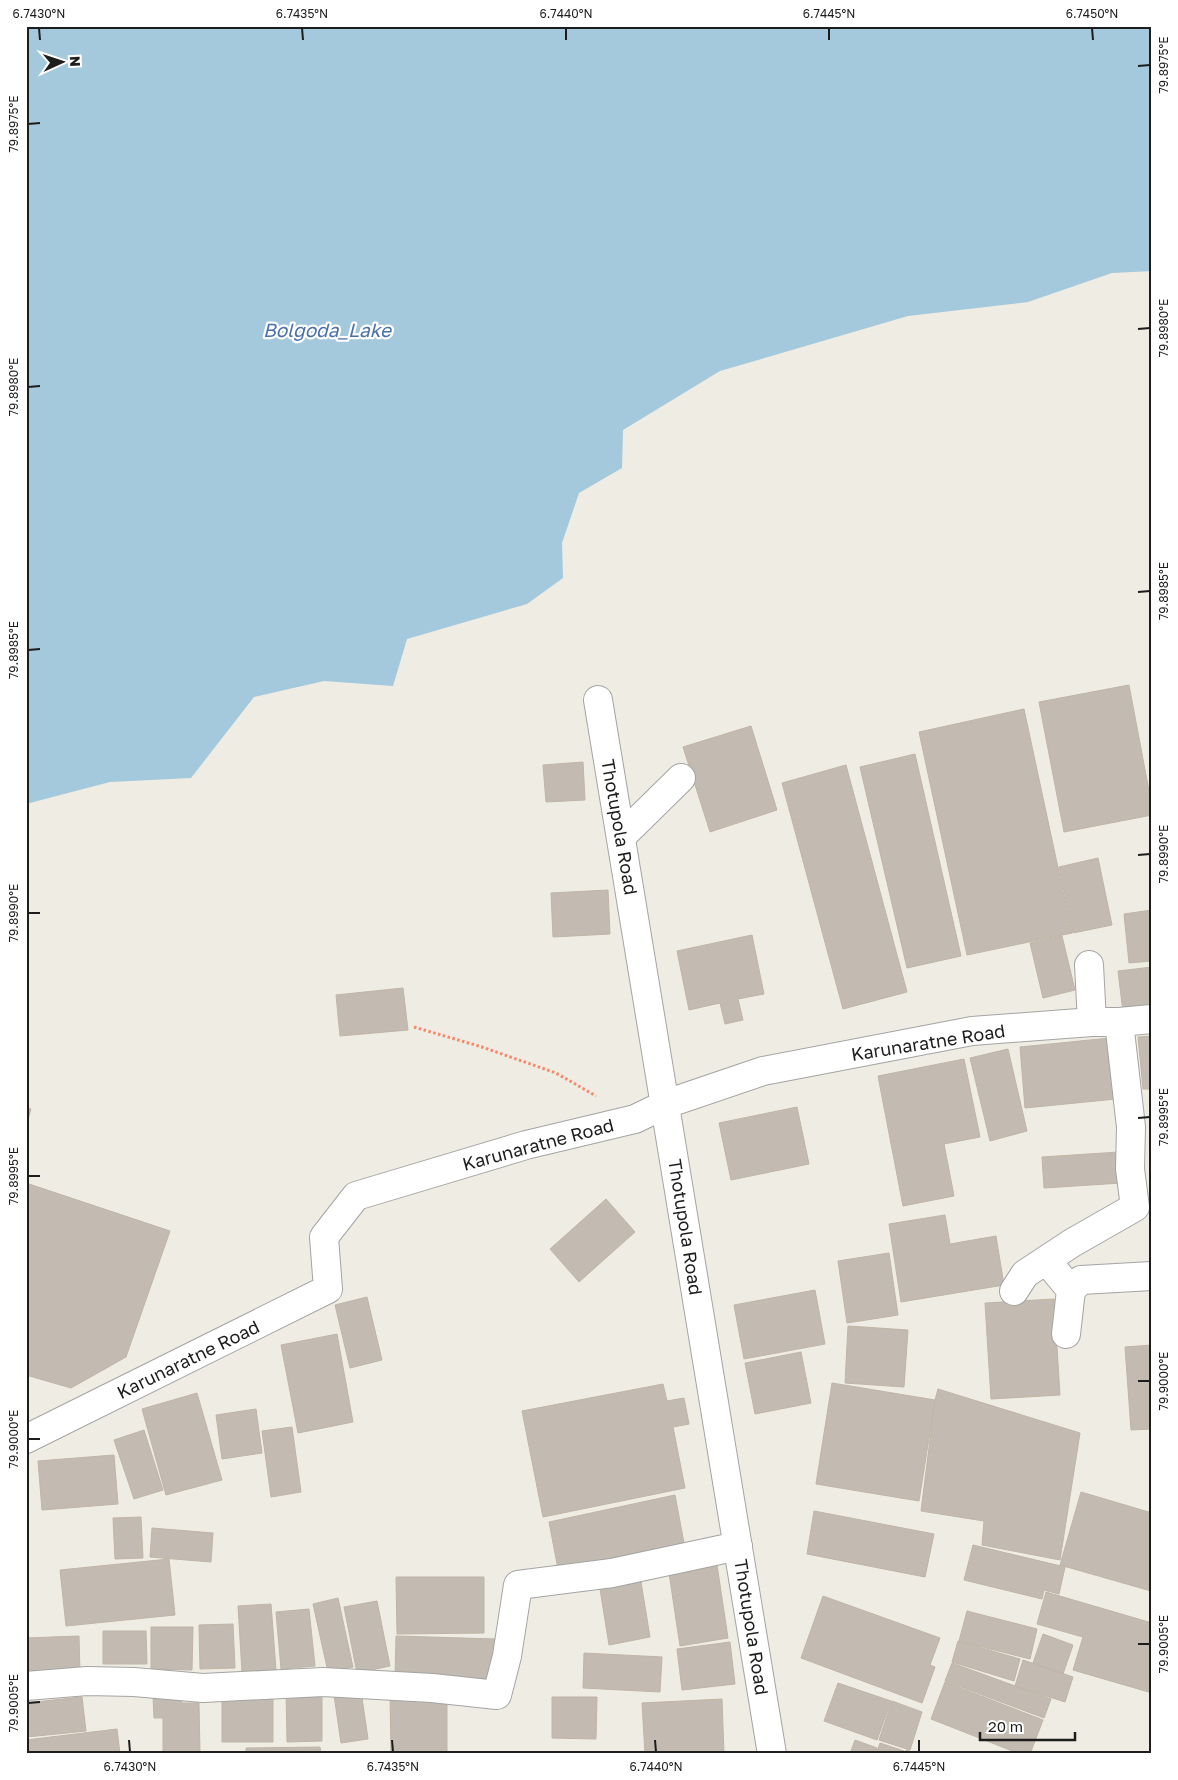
<svg xmlns="http://www.w3.org/2000/svg" width="1178" height="1780" viewBox="0 0 1178 1780" font-family="'Golos Text',sans-serif">
	<style>
		.water { fill: #a4c9dc }
		.building { fill: #c3bbb2; stroke: #c0b4a6 }
		.lines { fill: none; stroke-linecap: round; stroke-linejoin: round }
		.minor-casing { stroke: #a4a4a4; stroke-width: 30 }
		.path { stroke: #f8886a; stroke-width: 3; stroke-dasharray: 2.5 2.5; stroke-linecap: butt }
		.minor { stroke: #fff; stroke-width: 28 }
		.ticks { fill: none; stroke: #1d1d1d; stroke-width: 2 }
		.labels { text-anchor: middle; dominant-baseline: central; stroke-width: 4.5; stroke-linejoin: round; paint-order: stroke }
		.street-label { font-size: 18px; fill: #1d1d1d; stroke: #fff }
		.water-label { font-size: 19px; font-style: italic; fill: #4b70ab; stroke: #fff }
		.neatline { fill: none; stroke: #1d1d1d; stroke-width: 2 }
		.ticks-label { font-size: 12px; text-anchor: middle; fill: #1d1d1d }
	</style>
	<rect width="100%" height="100%" fill="#eeece3"/>
	<path class="water" d="M 26,26 L 1152,26 L 1152,271 L 1112,273 L 1028,302 L 908,316 L 720,371 L 623,430 L 622,468 L 579,493 L 562,543 L 563,578 L 527,604 L 407,639 L 393,686 L 324,681 L 254,697 L 191,778 L 110,782 L 26,804 Z"/>
	<path class="building" d="M 1129,685 L 1152,807 L 1152,815 L 1064,832 L 1039,702 Z
		M 1024,709 L 1072,933 L 967,955 L 919,732 Z
		M 751,726 L 777,810 L 710,832 L 683,747 Z
		M 915,754 L 961,956 L 907,968 L 860,767 Z
		M 583,762 L 585,800 L 546,802 L 543,765 Z
		M 846,765 L 907,992 L 843,1009 L 782,783 Z
		M 1098,858 L 1112,925 L 1073,933 L 1059,867 Z
		M 608,890 L 610,934 L 553,937 L 551,893 Z
		M 1152,910 L 1152,961 L 1129,963 L 1124,914 Z
		M 752,935 L 764,994 L 738,999 L 743,1020 L 725,1024 L 720,1003 L 689,1010 L 677,951 Z
		M 1062,936 L 1075,990 L 1043,998 L 1030,943 Z
		M 1152,967 L 1152,1008 L 1123,1012 L 1118,971 Z
		M 403,988 L 408,1030 L 340,1036 L 336,995 Z
		M 1152,1036 L 1152,1089 L 1143,1089 L 1138,1037 Z
		M 1110,1038 L 1116,1099 L 1025,1108 L 1020,1047 Z
		M 1008,1049 L 1027,1131 L 990,1141 L 970,1058 Z
		M 964,1059 L 980,1137 L 944,1144 L 954,1196 L 903,1206 L 878,1076 Z
		M 797,1107 L 809,1164 L 731,1180 L 719,1123 Z
		M 26,1108 L 31,1109 L 26,1127 Z
		M 1119,1152 L 1121,1183 L 1044,1188 L 1042,1157 Z
		M 26,1183 L 170,1231 L 126,1357 L 71,1388 L 26,1375 Z
		M 606,1199 L 635,1232 L 579,1282 L 550,1249 Z
		M 945,1215 L 950,1244 L 996,1236 L 1004,1285 L 901,1302 L 889,1224 Z
		M 889,1253 L 898,1315 L 847,1323 L 838,1261 Z
		M 815,1290 L 825,1344 L 744,1359 L 734,1305 Z
		M 367,1297 L 382,1360 L 350,1368 L 335,1305 Z
		M 1054,1299 L 1060,1395 L 991,1399 L 985,1303 Z
		M 848,1326 L 908,1330 L 904,1387 L 845,1383 Z
		M 337,1334 L 353,1422 L 298,1433 L 281,1345 Z
		M 1152,1345 L 1152,1429 L 1131,1430 L 1125,1347 Z
		M 801,1352 L 811,1403 L 755,1414 L 745,1363 Z
		M 832,1383 L 935,1400 L 919,1501 L 816,1484 Z
		M 663,1384 L 667,1401 L 684,1398 L 689,1424 L 673,1427 L 685,1488 L 543,1517 L 522,1411 Z
		M 938,1389 L 1080,1433 L 1060,1560 L 982,1545 L 984,1521 L 921,1511 L 935,1400 Z
		M 197,1393 L 222,1480 L 166,1495 L 142,1409 Z
		M 256,1409 L 262,1453 L 222,1459 L 216,1415 Z
		M 292,1427 L 301,1492 L 271,1497 L 262,1431 Z
		M 144,1430 L 163,1490 L 134,1499 L 114,1440 Z
		M 114,1455 L 118,1504 L 42,1510 L 38,1461 Z
		M 1081,1492 L 1152,1513 L 1151,1591 L 1060,1565 Z
		M 675,1495 L 684,1543 L 558,1569 L 549,1522 Z
		M 814,1511 L 934,1534 L 925,1577 L 807,1554 Z
		M 141,1517 L 143,1558 L 115,1559 L 113,1518 Z
		M 152,1528 L 213,1533 L 211,1562 L 150,1557 Z
		M 973,1545 L 1065,1567 L 1059,1594 L 1044,1590 L 1042,1599 L 964,1580 Z
		M 169,1559 L 175,1615 L 66,1626 L 60,1570 Z
		M 717,1565 L 728,1638 L 680,1646 L 669,1573 Z
		M 640,1576 L 650,1637 L 609,1645 L 599,1583 Z
		M 396,1577 L 484,1577 L 484,1633 L 397,1634 Z
		M 1046,1592 L 1152,1623 L 1152,1693 L 1073,1670 L 1083,1637 L 1037,1624 Z
		M 823,1596 L 940,1638 L 930,1665 L 935,1667 L 922,1703 L 801,1658 Z
		M 338,1598 L 353,1667 L 328,1672 L 313,1604 Z
		M 377,1601 L 390,1666 L 357,1673 L 344,1607 Z
		M 271,1604 L 276,1670 L 242,1672 L 238,1606 Z
		M 309,1609 L 315,1666 L 281,1669 L 276,1612 Z
		M 967,1611 L 1037,1629 L 1030,1659 L 959,1641 Z
		M 233,1624 L 235,1668 L 200,1669 L 199,1625 Z
		M 151,1627 L 193,1627 L 192,1670 L 151,1669 Z
		M 103,1631 L 146,1631 L 147,1664 L 103,1664 Z
		M 1043,1634 L 1073,1645 L 1063,1674 L 1033,1663 Z
		M 79,1636 L 80,1674 L 26,1675 L 26,1638 Z
		M 396,1636 L 496,1639 L 495,1680 L 395,1677 Z
		M 958,1641 L 1020,1659 L 1014,1681 L 952,1662 Z
		M 730,1642 L 735,1684 L 682,1690 L 677,1649 Z
		M 584,1653 L 662,1657 L 660,1692 L 583,1688 Z
		M 1023,1660 L 1073,1677 L 1065,1702 L 1015,1686 Z
		M 952,1663 L 1051,1699 L 1044,1718 L 945,1681 Z
		M 945,1682 L 1043,1720 L 1030,1754 L 1020,1754 L 931,1719 Z
		M 838,1683 L 891,1701 L 877,1740 L 824,1721 Z
		M 322,1690 L 322,1741 L 287,1742 L 286,1691 Z
		M 361,1691 L 368,1739 L 341,1743 L 334,1695 Z
		M 447,1693 L 447,1753 L 391,1753 L 390,1694 Z
		M 153,1695 L 182,1695 L 182,1703 L 199,1703 L 200,1754 L 163,1754 L 163,1718 L 154,1718 Z
		M 82,1697 L 86,1731 L 27,1737 L 26,1703 Z
		M 222,1697 L 273,1698 L 273,1742 L 222,1742 Z
		M 552,1697 L 597,1697 L 596,1739 L 552,1738 Z
		M 722,1699 L 724,1754 L 645,1754 L 642,1703 Z
		M 892,1701 L 922,1712 L 910,1750 L 879,1740 Z
		M 117,1729 L 120,1754 L 27,1754 L 26,1740 Z
		M 855,1740 L 877,1748 L 875,1754 L 850,1754 Z
		M 880,1743 L 904,1751 L 903,1754 L 876,1754 Z
		M 320,1747 L 321,1754 L 246,1754 L 246,1748 Z
		M 906,1750 L 918,1754 L 905,1754 Z"/>
	<g class="lines">
		<g class="minor-casing">
			<path id="minor" d="M 598,700 L 772,1754
				M 622,836 L 681,778
				M 1089,965 L 1092,1022
				M 1046,1260 L 1071,1290 L 1081,1280 L 1152,1276
				M 1014,1291 L 1025,1274 L 1072,1243 L 1135,1207 L 1130,1169 L 1131,1127 L 1119,1022
				M 1066,1334 L 1071,1290
				M 26,1439 L 328,1289 L 324,1237 L 356,1196 L 526,1145 L 635,1119 L 666,1104 L 763,1071 L 972,1031 L 1092,1022 L 1119,1022 L 1152,1019
				M 26,1686 L 87,1681 L 134,1682 L 203,1688 L 323,1682 L 432,1688 L 497,1695 L 507,1656 L 518,1585 L 612,1573 L 738,1546"/>
		</g>
		<path class="path" d="M 414,1027 L 482,1047 L 556,1073 L 596,1096"/>
		<use href="#minor" class="minor"/>
	</g>
	<path class="ticks" d="M 39,28 L 40,40M 302,28 L 303,40M 566,28 L 566,40M 829,28 L 829,40M 1092,28 L 1093,40M 1138,66 L 1150,65M 28,124 L 40,123M 1138,329 L 1150,328M 28,387 L 40,386M 1138,592 L 1150,591M 28,650 L 40,649M 1138,855 L 1150,854M 28,913 L 40,913M 1138,1118 L 1150,1117M 28,1176 L 40,1176M 1138,1381 L 1150,1381M 28,1439 L 40,1439M 1138,1644 L 1150,1644M 28,1703 L 40,1702M 129,1740 L 130,1752M 392,1740 L 393,1752M 655,1740 L 656,1752M 919,1740 L 919,1752"/>
	<g class="labels">
		<g class="street-label">
			<text transform="translate(620 827) rotate(80)">Thotupola Road</text>
			<text transform="translate(928 1042) rotate(-9)">Karunaratne Road</text>
			<text transform="translate(538 1144) rotate(-15)">Karunaratne Road</text>
			<text transform="translate(686 1227) rotate(81)">Thotupola Road</text>
			<text transform="translate(188 1359) rotate(-26)">Karunaratne Road</text>
			<text transform="translate(752 1627) rotate(81)">Thotupola Road</text>
		</g>
		<g class="water-label">
			<text x="327" y="329">Bolgoda_Lake</text>
		</g>
	</g>
	<rect width="1178" height="1780" fill="none" stroke="#ffffff" stroke-width="55"/>
	<g transform="translate(62 62) rotate(87)" stroke="#ffffff" stroke-width="4" paint-order="stroke">
	<path d="M0-4L9 19L0 12L-9 19Z" fill="#1d1d1d"/>
	<text y="-8" font-size="14" font-weight="bold" text-anchor="middle" fill="#1d1d1d">N</text>
	</g>
	<path d="M980 1732v8h95v-8" fill="none" stroke="#1d1d1d" stroke-width="2.5"/>
	<text x="988" y="1732" font-size="15" fill="#1d1d1d" stroke="#ffffff" stroke-width="4" paint-order="stroke">20 m</text>
	<rect x="28" y="28" width="1122" height="1724" class="neatline"/>
	<g class="ticks-label">
		<text x="39" y="18">6.7430°N</text>
		<text x="302" y="18">6.7435°N</text>
		<text x="566" y="18">6.7440°N</text>
		<text x="829" y="18">6.7445°N</text>
		<text x="1092" y="18">6.7450°N</text>
		<text transform="translate(1164 65) rotate(-90)" y="4">79.8975°E</text>
		<text transform="translate(14 124) rotate(-90)" y="4">79.8975°E</text>
		<text transform="translate(1164 328) rotate(-90)" y="4">79.8980°E</text>
		<text transform="translate(14 387) rotate(-90)" y="4">79.8980°E</text>
		<text transform="translate(1164 591) rotate(-90)" y="4">79.8985°E</text>
		<text transform="translate(14 650) rotate(-90)" y="4">79.8985°E</text>
		<text transform="translate(1164 854) rotate(-90)" y="4">79.8990°E</text>
		<text transform="translate(14 913) rotate(-90)" y="4">79.8990°E</text>
		<text transform="translate(1164 1117) rotate(-90)" y="4">79.8995°E</text>
		<text transform="translate(14 1176) rotate(-90)" y="4">79.8995°E</text>
		<text transform="translate(1164 1381) rotate(-90)" y="4">79.9000°E</text>
		<text transform="translate(14 1439) rotate(-90)" y="4">79.9000°E</text>
		<text transform="translate(1164 1644) rotate(-90)" y="4">79.9005°E</text>
		<text transform="translate(14 1703) rotate(-90)" y="4">79.9005°E</text>
		<text x="130" y="1771">6.7430°N</text>
		<text x="393" y="1771">6.7435°N</text>
		<text x="656" y="1771">6.7440°N</text>
		<text x="919" y="1771">6.7445°N</text>
	</g>
</svg>
